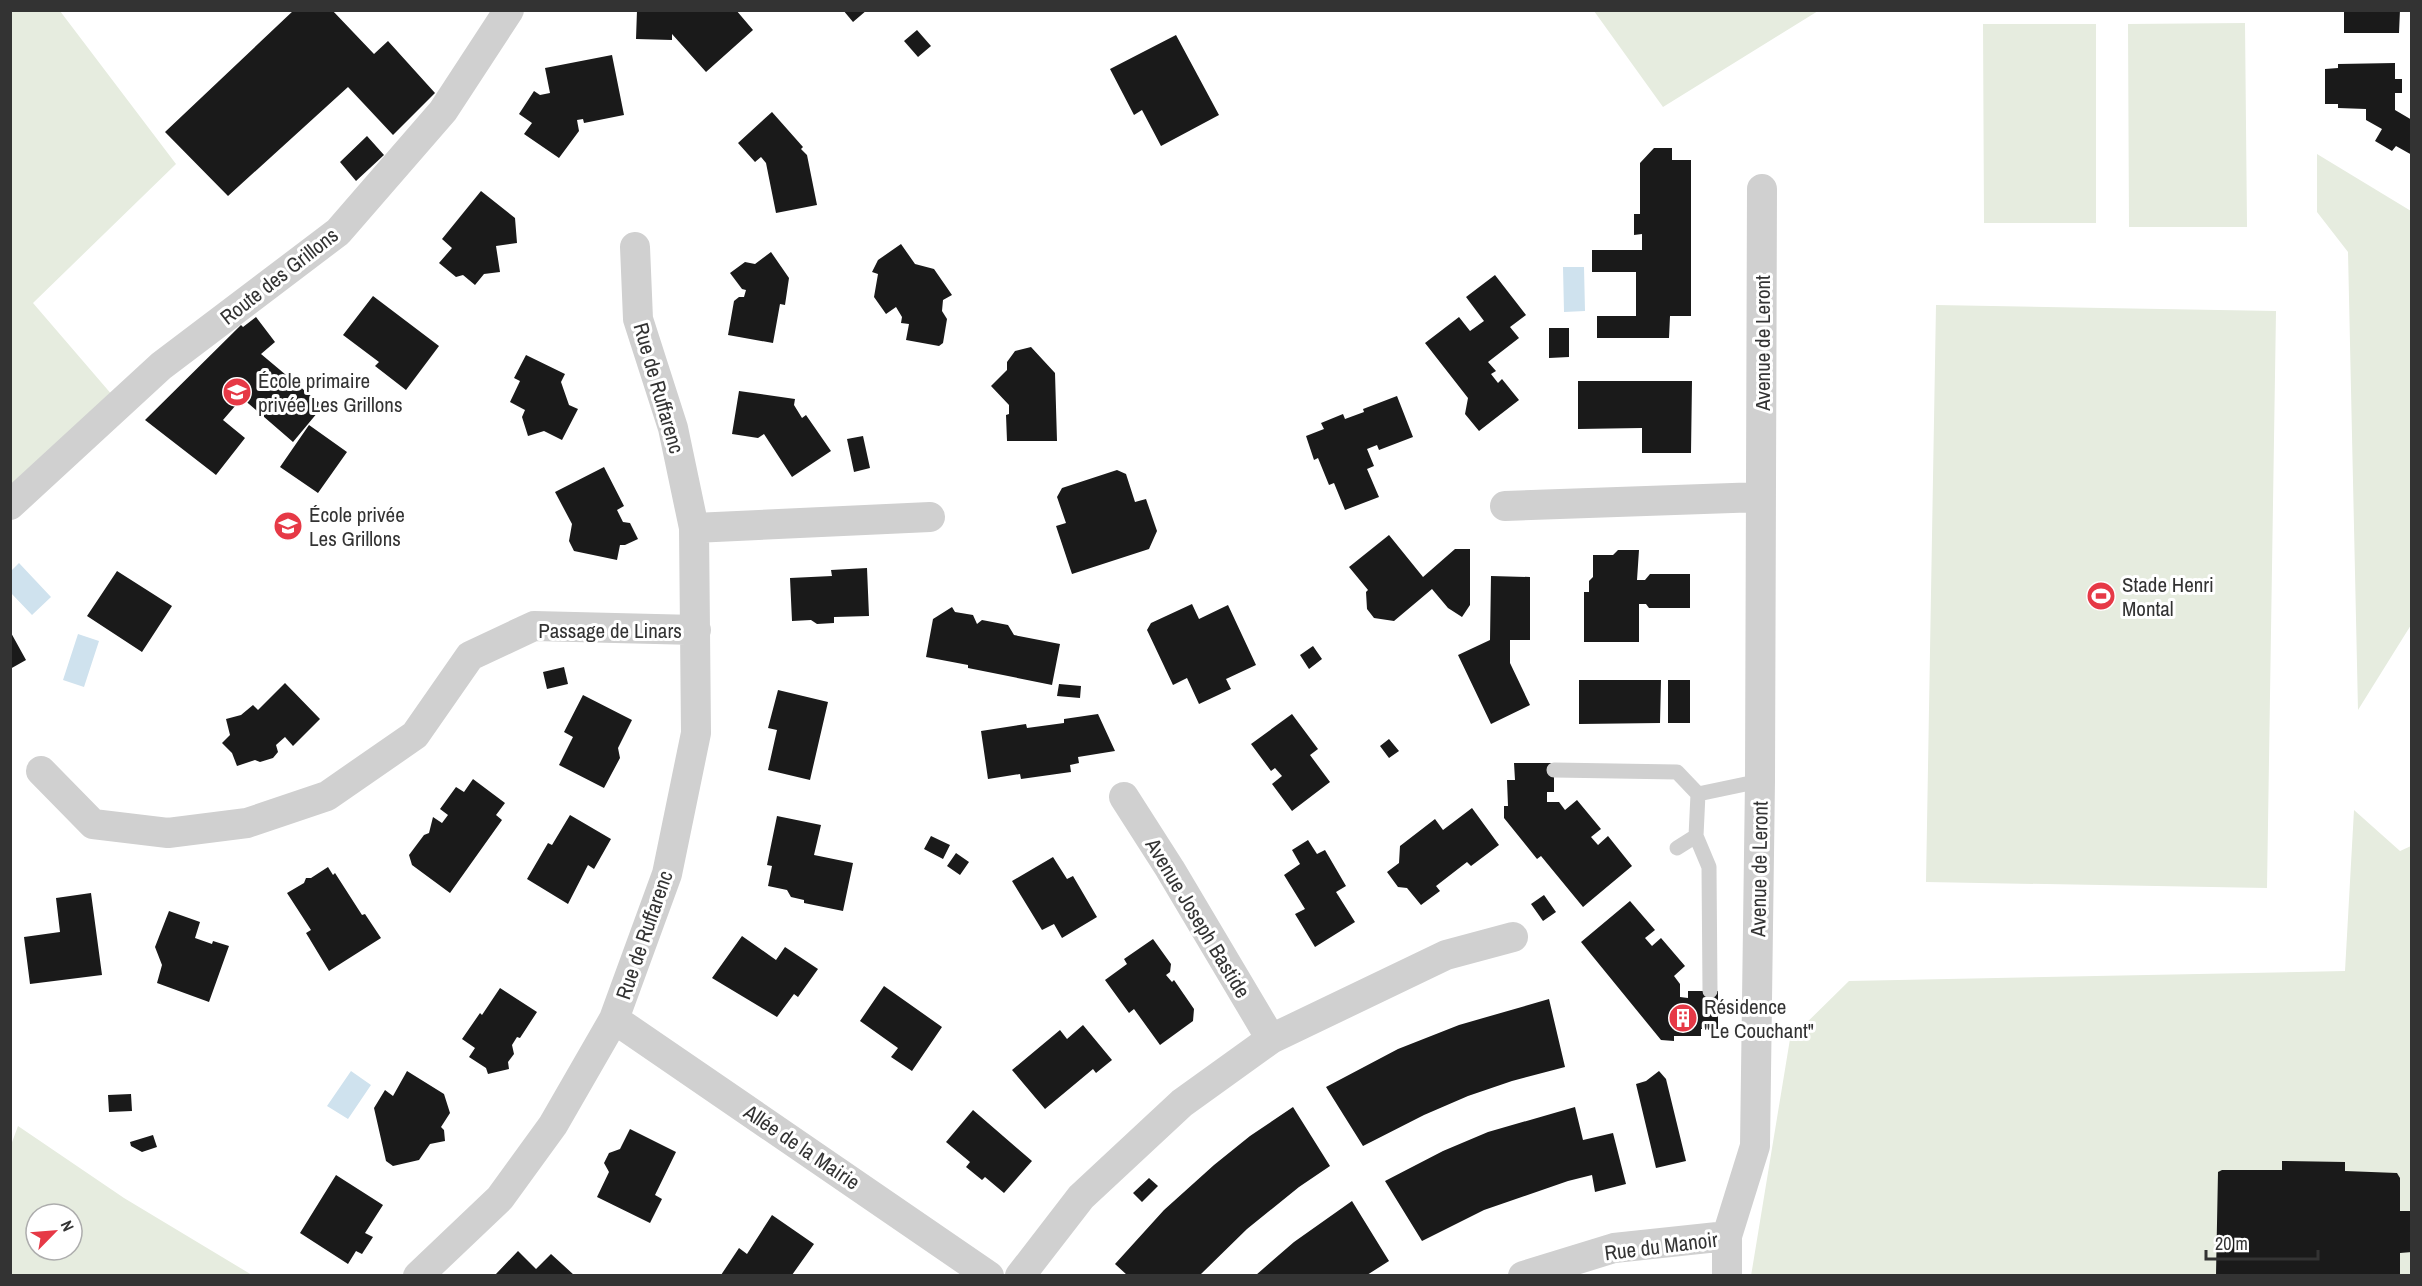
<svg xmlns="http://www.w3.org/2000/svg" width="2422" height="1286" viewBox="0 0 2422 1286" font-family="'Archivo Narrow',sans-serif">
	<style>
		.green { fill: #e6ecdf; fill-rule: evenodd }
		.water { fill: #cfe2ee }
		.building { fill: #1a1a1a }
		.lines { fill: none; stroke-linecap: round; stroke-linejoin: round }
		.service { stroke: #d0d0d0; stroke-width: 15 }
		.minor { stroke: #d0d0d0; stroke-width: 30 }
		.labels { text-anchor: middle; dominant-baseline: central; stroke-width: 6; stroke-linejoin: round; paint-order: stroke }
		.street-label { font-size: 21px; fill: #333; stroke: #fff }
		.poi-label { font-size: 21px; fill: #333; stroke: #fff; text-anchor: start }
	</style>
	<rect width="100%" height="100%" fill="#fff"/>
	<path class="green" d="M 11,11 L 60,11 L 176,164 L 33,303 L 113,396 L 11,486 Z
		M 1594,11 L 1818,11 L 1663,107 Z
		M 2245,23 L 2247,227 L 2129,227 L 2128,24 Z
		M 1983,24 L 2096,24 L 2096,223 L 1984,223 Z
		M 2317,154 L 2411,211 L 2411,625 L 2358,710 L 2348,252 L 2317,212 Z
		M 1936,305 L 2276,311 L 2267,888 L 1926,882 Z
		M 2354,810 L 2400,851 L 2411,846 L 2411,1275 L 1751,1276 L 1790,1039 L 1849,981 L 2345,971 Z
		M 18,1126 L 124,1198 L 252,1275 L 11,1275 L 11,1145 ZM 36,1214 L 72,1214 L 72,1250 L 36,1250 Z"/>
	<path class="water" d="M 1584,267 L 1585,311 L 1564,312 L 1563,267 Z
		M 19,563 L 51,597 L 32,615 L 11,593 L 11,571 Z
		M 78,634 L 99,641 L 84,687 L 63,680 Z
		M 351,1071 L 371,1085 L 348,1119 L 327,1106 Z"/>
	<path class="building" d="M 294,10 L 332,10 L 374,54 L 388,41 L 435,93 L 393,135 L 348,87 L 228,196 L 165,132 Z
		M 637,10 L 736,10 L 753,30 L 706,72 L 672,34 L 672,40 L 636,39 Z
		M 843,10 L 867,10 L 853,22 Z
		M 2344,10 L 2400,10 L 2399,33 L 2344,33 Z
		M 917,30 L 931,46 L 918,57 L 904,41 Z
		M 1176,35 L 1219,115 L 1161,146 L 1142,110 L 1134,115 L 1110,69 Z
		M 612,55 L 624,115 L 584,123 L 583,119 L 577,120 L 579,131 L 559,158 L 524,134 L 532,123 L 519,114 L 534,91 L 540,95 L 550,93 L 545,68 Z
		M 2395,63 L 2395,79 L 2402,79 L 2402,93 L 2395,93 L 2395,110 L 2412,120 L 2412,155 L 2396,146 L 2392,151 L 2375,141 L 2382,129 L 2366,120 L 2366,109 L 2338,108 L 2338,104 L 2325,104 L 2325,69 L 2338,68 L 2338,64 Z
		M 772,112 L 803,147 L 801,149 L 807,155 L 817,205 L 776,213 L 766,163 L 761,157 L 755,162 L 738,143 Z
		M 367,136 L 384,155 L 356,181 L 340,162 Z
		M 1654,148 L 1672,148 L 1672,160 L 1691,160 L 1691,316 L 1670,316 L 1669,338 L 1597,338 L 1597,316 L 1636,316 L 1636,272 L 1592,272 L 1592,250 L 1642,250 L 1642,234 L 1634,235 L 1634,214 L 1640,214 L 1640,163 Z
		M 481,191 L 515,218 L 517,243 L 496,246 L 500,272 L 484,274 L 475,285 L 463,275 L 456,277 L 439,263 L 452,248 L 442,239 Z
		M 901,244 L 915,264 L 934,269 L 952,295 L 943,300 L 942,311 L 947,319 L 943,343 L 939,346 L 906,340 L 909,324 L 901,323 L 902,317 L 896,307 L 886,314 L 874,297 L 878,274 L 872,272 L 878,260 Z
		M 771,252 L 789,278 L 785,305 L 780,304 L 773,343 L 728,335 L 734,301 L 739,297 L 744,297 L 746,290 L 742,289 L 730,273 L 745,262 L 755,264 Z
		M 1495,275 L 1526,315 L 1510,327 L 1519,338 L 1488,362 L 1496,371 L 1491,374 L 1498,383 L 1502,379 L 1519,400 L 1479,431 L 1465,414 L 1468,398 L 1425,343 L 1459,317 L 1470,331 L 1484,321 L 1466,297 Z
		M 373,296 L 439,346 L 406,390 L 375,366 L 379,362 L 343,335 Z
		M 256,317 L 275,342 L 261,354 L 323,406 L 293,442 L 242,398 L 223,420 L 245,438 L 216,475 L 145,420 L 241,325 L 243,327 Z
		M 1549,328 L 1569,328 L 1569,357 L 1549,358 Z
		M 1031,347 L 1055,373 L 1057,441 L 1007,441 L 1006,415 L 1009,414 L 1009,405 L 991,386 L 1007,370 L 1007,362 L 1015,351 Z
		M 526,355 L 565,374 L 561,382 L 569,405 L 578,409 L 562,440 L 544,431 L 528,436 L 522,417 L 525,410 L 510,402 L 520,381 L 514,378 Z
		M 1578,381 L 1692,381 L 1691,453 L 1642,453 L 1642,428 L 1578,429 Z
		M 739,391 L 795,399 L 794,405 L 802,418 L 806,415 L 831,451 L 792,477 L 764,434 L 758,438 L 732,434 Z
		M 1397,396 L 1413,437 L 1379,450 L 1377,445 L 1367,449 L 1374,466 L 1367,469 L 1379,497 L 1345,510 L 1334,483 L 1329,485 L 1318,458 L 1314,460 L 1306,436 L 1324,429 L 1321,423 L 1343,414 L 1345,419 L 1364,412 L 1363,409 Z
		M 309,425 L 347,452 L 318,493 L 280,467 Z
		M 863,436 L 870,468 L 854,472 L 847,439 Z
		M 604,467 L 624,506 L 617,510 L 623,522 L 630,523 L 638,539 L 625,545 L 620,545 L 617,560 L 574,551 L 569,541 L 572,524 L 555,492 Z
		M 1117,470 L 1126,474 L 1135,502 L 1146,499 L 1157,531 L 1149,549 L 1072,574 L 1056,526 L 1066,523 L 1057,497 L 1062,488 Z
		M 1389,535 L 1423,577 L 1455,549 L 1470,549 L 1470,605 L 1462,617 L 1448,608 L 1432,589 L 1394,621 L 1374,618 L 1367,609 L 1366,592 L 1368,590 L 1349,567 Z
		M 1618,550 L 1639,550 L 1637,580 L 1645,580 L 1650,574 L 1690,574 L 1690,608 L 1649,608 L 1646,604 L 1639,604 L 1639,642 L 1584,642 L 1584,592 L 1589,592 L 1589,581 L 1593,577 L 1593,555 L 1613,555 Z
		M 867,568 L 869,616 L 834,617 L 834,623 L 817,624 L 811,620 L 792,621 L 790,578 L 832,576 L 831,570 Z
		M 117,571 L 172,606 L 142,652 L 87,616 Z
		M 1491,576 L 1530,577 L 1530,640 L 1510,640 L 1510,663 L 1530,705 L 1491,724 L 1458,655 L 1490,640 Z
		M 1192,604 L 1199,619 L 1228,605 L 1256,665 L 1226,679 L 1231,689 L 1199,704 L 1187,678 L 1173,685 L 1147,630 L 1151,623 Z
		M 952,607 L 955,612 L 973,615 L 977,624 L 982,620 L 1008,625 L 1014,635 L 1060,644 L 1052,685 L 968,668 L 968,665 L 926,657 L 933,619 Z
		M 10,631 L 26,660 L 10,669 Z
		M 1313,646 L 1322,659 L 1309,669 L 1300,655 Z
		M 564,667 L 568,684 L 547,689 L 543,672 Z
		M 1579,680 L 1661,680 L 1660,723 L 1579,724 Z
		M 1668,680 L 1690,680 L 1690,723 L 1668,723 Z
		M 285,683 L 320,719 L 293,746 L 285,737 L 276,745 L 278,752 L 273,758 L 260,762 L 255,760 L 237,766 L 232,753 L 222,743 L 230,735 L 226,719 L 241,715 L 253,705 L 258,710 Z
		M 1059,684 L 1081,686 L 1080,698 L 1057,696 Z
		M 778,690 L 828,702 L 810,780 L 768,770 L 777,730 L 768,728 Z
		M 583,695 L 632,720 L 618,748 L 620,758 L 604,788 L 559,765 L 573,737 L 564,732 Z
		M 1098,714 L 1115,751 L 1078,757 L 1079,763 L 1070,765 L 1071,772 L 1021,779 L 1020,774 L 988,779 L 981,731 L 1026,724 L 1027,728 L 1064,723 L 1064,719 Z
		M 1292,714 L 1318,749 L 1310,755 L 1330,782 L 1292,811 L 1272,784 L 1282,776 L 1275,768 L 1271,771 L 1251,744 Z
		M 1389,739 L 1399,751 L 1389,758 L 1380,746 Z
		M 1514,763 L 1554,763 L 1554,792 L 1547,792 L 1547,802 L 1559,802 L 1565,810 L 1577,800 L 1601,829 L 1591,837 L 1598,845 L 1608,836 L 1632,866 L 1583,907 L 1541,856 L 1537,859 L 1504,818 L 1504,806 L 1508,806 L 1507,780 L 1515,780 Z
		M 473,779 L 505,803 L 496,815 L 502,820 L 450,893 L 412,865 L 409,855 L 424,835 L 429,833 L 433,817 L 442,823 L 448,815 L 440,809 L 456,787 L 464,792 Z
		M 1472,808 L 1499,845 L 1471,866 L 1467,862 L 1436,886 L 1440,891 L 1421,905 L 1407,888 L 1398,887 L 1387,872 L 1399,863 L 1400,846 L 1435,819 L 1443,830 Z
		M 570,815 L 611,839 L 594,869 L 588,865 L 568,904 L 527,879 L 548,843 L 552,845 Z
		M 777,816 L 821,825 L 814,855 L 853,863 L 843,911 L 804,903 L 804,900 L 791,897 L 787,890 L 768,886 L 772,866 L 767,865 Z
		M 931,836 L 950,845 L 943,859 L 924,849 Z
		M 1308,840 L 1317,854 L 1325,850 L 1346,886 L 1336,892 L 1355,922 L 1315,947 L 1295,914 L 1305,909 L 1284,875 L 1300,864 L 1292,850 Z
		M 956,853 L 969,862 L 960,875 L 947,866 Z
		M 1053,857 L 1067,879 L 1073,876 L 1097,917 L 1062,938 L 1054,924 L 1042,930 L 1012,881 Z
		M 328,867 L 333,875 L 335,873 L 362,915 L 365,914 L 381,938 L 329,971 L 306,933 L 311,930 L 287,893 L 304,883 L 306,878 L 311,878 Z
		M 91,893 L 102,975 L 30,984 L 24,937 L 60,932 L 56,898 Z
		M 1544,895 L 1556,912 L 1543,921 L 1531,904 Z
		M 1630,901 L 1655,930 L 1645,938 L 1652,946 L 1661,938 L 1685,966 L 1674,976 L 1680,984 L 1680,997 L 1688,998 L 1688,991 L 1718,991 L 1718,1029 L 1701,1029 L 1701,1036 L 1674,1036 L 1674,1041 L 1661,1040 L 1581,942 Z
		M 169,911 L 200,922 L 195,938 L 212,944 L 213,941 L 229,946 L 209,1002 L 157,983 L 162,965 L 155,947 Z
		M 742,936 L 776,960 L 785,947 L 818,969 L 798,997 L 794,994 L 777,1017 L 712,978 Z
		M 1153,939 L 1171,964 L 1170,972 L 1166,975 L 1172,982 L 1174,980 L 1194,1009 L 1193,1021 L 1160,1045 L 1134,1009 L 1129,1013 L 1105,980 L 1127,964 L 1124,959 Z
		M 884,986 L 942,1027 L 912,1071 L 891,1057 L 898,1048 L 860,1021 Z
		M 500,988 L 537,1012 L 520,1038 L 517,1037 L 512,1045 L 514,1054 L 508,1062 L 509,1069 L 488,1074 L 486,1068 L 469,1057 L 475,1048 L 462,1039 L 480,1013 L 482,1015 Z
		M 1549,999 L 1565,1067 L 1512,1081 L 1468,1096 L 1424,1115 L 1363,1146 L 1326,1087 L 1398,1049 L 1459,1025 Z
		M 1083,1025 L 1112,1060 L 1096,1073 L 1093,1069 L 1045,1109 L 1012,1070 L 1060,1030 L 1067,1039 Z
		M 407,1071 L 444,1094 L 450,1113 L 441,1127 L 444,1130 L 445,1141 L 430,1144 L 419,1160 L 393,1166 L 386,1161 L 374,1108 L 385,1090 L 393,1096 Z
		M 1659,1071 L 1666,1079 L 1686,1161 L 1656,1168 L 1636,1084 L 1646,1081 Z
		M 131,1094 L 132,1111 L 109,1112 L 108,1095 Z
		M 1293,1107 L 1330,1166 L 1299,1187 L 1247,1229 L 1200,1275 L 1127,1275 L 1115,1264 L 1164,1210 L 1214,1165 L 1250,1136 Z
		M 1575,1107 L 1583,1140 L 1613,1133 L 1626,1184 L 1595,1192 L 1592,1175 L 1568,1181 L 1484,1210 L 1422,1241 L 1385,1181 L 1443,1151 L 1488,1132 Z
		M 973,1110 L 1032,1161 L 1004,1193 L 985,1177 L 982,1180 L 966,1167 L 970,1162 L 946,1142 Z
		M 630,1129 L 676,1152 L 655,1195 L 662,1199 L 650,1223 L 597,1197 L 609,1172 L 604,1163 L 609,1153 L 620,1149 Z
		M 153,1135 L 157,1147 L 142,1152 L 131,1146 L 130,1142 Z
		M 2282,1161 L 2345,1162 L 2345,1171 L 2397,1173 L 2400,1178 L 2400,1211 L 2412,1211 L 2412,1252 L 2400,1253 L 2400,1275 L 2216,1275 L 2218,1172 L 2222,1170 L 2282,1170 Z
		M 336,1175 L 383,1205 L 365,1233 L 373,1237 L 362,1254 L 356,1251 L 348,1264 L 300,1233 Z
		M 1149,1178 L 1158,1186 L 1142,1202 L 1133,1193 Z
		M 1352,1201 L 1389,1261 L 1367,1275 L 1256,1275 L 1294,1242 Z
		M 772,1215 L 814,1244 L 792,1275 L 721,1275 L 739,1248 L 747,1254 Z
		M 518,1251 L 536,1269 L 551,1254 L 574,1275 L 495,1275 Z"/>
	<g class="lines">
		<path class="service" d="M 1554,770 L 1677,772 L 1698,794
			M 1696,836 L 1709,867 L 1710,991
			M 1677,848 L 1696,836 L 1698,794 L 1760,781"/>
		<path class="minor" d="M 10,505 L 161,366 L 338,232 L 443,111 L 509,10
			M 1505,506 L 1761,497
			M 694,528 L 930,517
			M 41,771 L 93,824 L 168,833 L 247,823 L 327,796 L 415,735 L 470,656 L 534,626 L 696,630
			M 1124,797 L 1170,869 L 1271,1039
			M 614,1019 L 989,1276
			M 418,1276 L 500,1198 L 553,1125 L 614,1019 L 667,874 L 696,733 L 694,528 L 673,428 L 638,319 L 635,247
			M 1020,1276 L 1081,1197 L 1182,1103 L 1271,1039 L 1446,955 L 1513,937
			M 1523,1276 L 1614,1248 L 1727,1236
			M 1727,1276 L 1727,1236 L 1755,1146 L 1760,781 L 1762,189"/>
	</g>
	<defs>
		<g id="school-disc" transform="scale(1.5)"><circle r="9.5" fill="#e63946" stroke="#fff"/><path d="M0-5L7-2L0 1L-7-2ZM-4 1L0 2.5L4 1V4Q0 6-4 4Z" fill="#fff"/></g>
		<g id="stadium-disc" transform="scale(1.5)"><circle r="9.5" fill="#e63946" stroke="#fff"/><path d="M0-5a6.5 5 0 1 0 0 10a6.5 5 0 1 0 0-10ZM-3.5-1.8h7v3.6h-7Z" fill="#fff"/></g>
		<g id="building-disc" transform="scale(1.5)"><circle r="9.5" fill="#e63946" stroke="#fff"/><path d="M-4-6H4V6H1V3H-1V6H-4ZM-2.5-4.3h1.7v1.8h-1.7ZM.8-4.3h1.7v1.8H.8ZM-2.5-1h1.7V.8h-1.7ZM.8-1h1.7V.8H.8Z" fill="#fff"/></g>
	</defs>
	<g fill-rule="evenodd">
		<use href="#school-disc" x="237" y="392"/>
		<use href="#school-disc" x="288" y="526"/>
		<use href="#stadium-disc" x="2101" y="596"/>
		<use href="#building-disc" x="1683" y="1018"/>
	</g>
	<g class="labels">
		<g class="street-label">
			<text transform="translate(279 276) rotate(-38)">Route des Grillons</text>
			<text transform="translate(1762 343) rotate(-90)">Avenue de Leront</text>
			<text transform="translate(659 388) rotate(74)">Rue de Ruffarenc</text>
			<text x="610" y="630">Passage de Linars</text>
			<text transform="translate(1759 869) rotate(-89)">Avenue de Leront</text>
			<text transform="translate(1198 918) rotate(59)">Avenue Joseph Bastide</text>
			<text transform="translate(644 935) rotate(-71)">Rue de Ruffarenc</text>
			<text transform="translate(802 1147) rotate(34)">Allée de la Mairie</text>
			<text transform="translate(1661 1246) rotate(-7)">Rue du Manoir</text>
		</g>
		<g class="poi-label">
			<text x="258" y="380">École primaire<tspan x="258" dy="24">privée Les Grillons</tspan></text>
			<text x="309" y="514">École privée<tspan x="309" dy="24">Les Grillons</tspan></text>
			<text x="2122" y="584">Stade Henri<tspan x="2122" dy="24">Montal</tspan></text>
			<text x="1704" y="1006">Résidence<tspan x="1704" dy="24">"Le Couchant"</tspan></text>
		</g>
	</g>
	<rect width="2422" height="1286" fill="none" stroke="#333333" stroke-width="24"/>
	<g transform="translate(54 1232) rotate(65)"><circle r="28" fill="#ffffff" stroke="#adadad" stroke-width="1.5"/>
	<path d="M0-4.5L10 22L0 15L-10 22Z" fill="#e63946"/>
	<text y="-9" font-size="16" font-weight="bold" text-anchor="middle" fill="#333333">N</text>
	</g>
	<path d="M2206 1250v9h112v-9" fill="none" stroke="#333333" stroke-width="3"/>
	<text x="2215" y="1250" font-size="18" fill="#333333" stroke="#ffffff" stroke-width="4.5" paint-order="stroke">20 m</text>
</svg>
